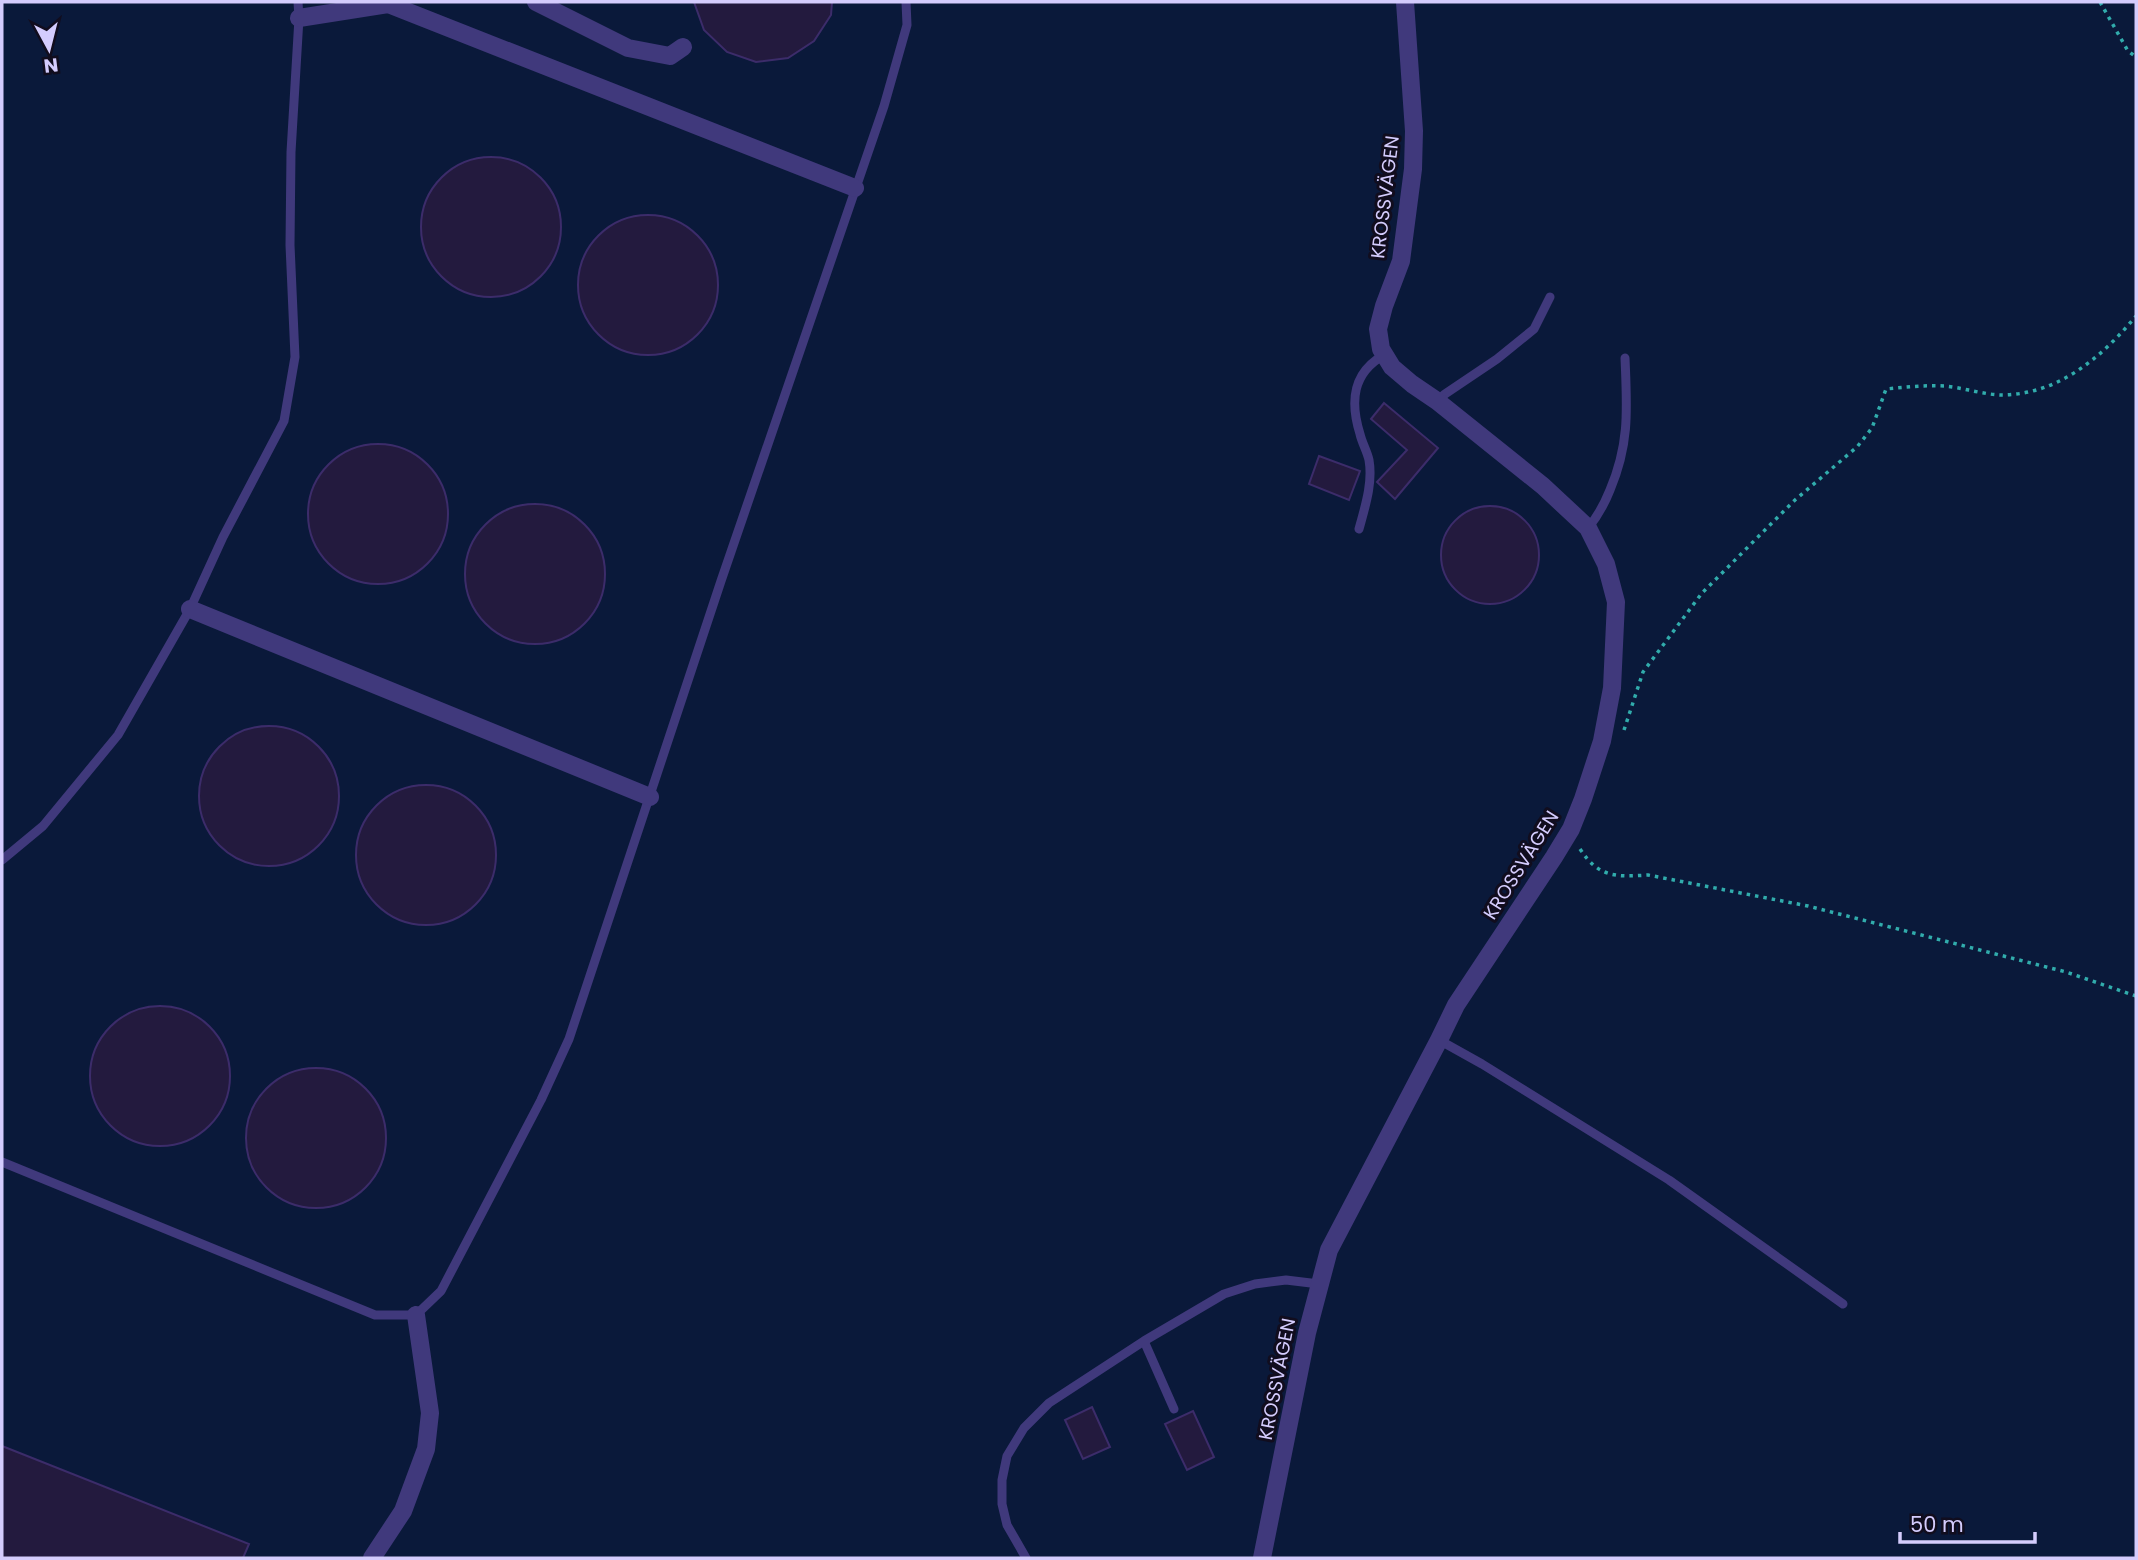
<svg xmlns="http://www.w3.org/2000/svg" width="2138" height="1560" viewBox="0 0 2138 1560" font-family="Poppins,sans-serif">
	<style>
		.water { fill: #0a193a }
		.building { fill: #231a3e; stroke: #3c2c6a; stroke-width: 2 }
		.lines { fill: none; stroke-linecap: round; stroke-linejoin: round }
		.path { stroke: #31acac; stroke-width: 3.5; stroke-dasharray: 3.5 5; stroke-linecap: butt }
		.lane { stroke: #40397c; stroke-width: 9 }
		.street { stroke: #40397c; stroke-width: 18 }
		.labels { text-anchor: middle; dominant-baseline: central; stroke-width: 6; stroke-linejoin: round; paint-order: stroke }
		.street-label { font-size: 19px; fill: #d4ccfd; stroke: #110d1e }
	</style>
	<rect width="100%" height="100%" fill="#110d1e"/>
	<path class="water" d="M 2,2 L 2136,2 L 2136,1558 L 2,1558 Z"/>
	<path class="building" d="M 694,2 L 832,2 L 831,15 L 814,41 L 788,58 L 756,62 L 727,52 L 704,30 Z
		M421 227a70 70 0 1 1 140 0a70 70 0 1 1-140 0Z
		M578 285a70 70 0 1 1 140 0a70 70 0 1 1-140 0Z
		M 1384,403 L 1438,448 L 1395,499 L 1377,482 L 1407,450 L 1371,419 Z
		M308 514a70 70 0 1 1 140 0a70 70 0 1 1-140 0Z
		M 1319,456 L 1360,471 L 1349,500 L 1309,484 Z
		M465 574a70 70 0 1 1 140 0a70 70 0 1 1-140 0Z
		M1441 555a49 49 0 1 1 98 0a49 49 0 1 1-98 0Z
		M199 796a70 70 0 1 1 140 0a70 70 0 1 1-140 0Z
		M356 855a70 70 0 1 1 140 0a70 70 0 1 1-140 0Z
		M90 1076a70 70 0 1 1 140 0a70 70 0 1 1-140 0Z
		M246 1138a70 70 0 1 1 140 0a70 70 0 1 1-140 0Z
		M 1092,1407 L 1110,1447 L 1083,1459 L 1065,1420 Z
		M 1193,1411 L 1214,1457 L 1187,1470 L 1165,1424 Z
		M 2,1446 L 249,1544 L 243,1558 L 2,1558 Z"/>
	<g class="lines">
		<path class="path" d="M 2100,2 L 2128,51 L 2136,57
			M 1624,730 L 1643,672 L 1702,593 L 1795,500 L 1857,447 L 1872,428 L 1886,389 C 1906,387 1925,385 1945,386 C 1964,388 1985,395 2003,395 C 2059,394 2102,357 2136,316
			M 1580,849 C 1599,878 1616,877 1648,875 L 1808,906 L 2066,972 L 2136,996"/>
		<path class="lane" d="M 1437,401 L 1445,394 L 1497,359 L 1534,329 L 1550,297
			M 1588,528 C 1598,516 1604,505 1610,490 C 1630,443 1627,408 1625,358
			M 1359,529 C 1365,507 1373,483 1369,460 C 1367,451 1362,443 1360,434 C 1350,402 1352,373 1384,355
			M 2,860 L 43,826 L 118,735 L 190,609 L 223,537 L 284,421 L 295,357 L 290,245 L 291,152 L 299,18 L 298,2
			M 1439,1040 L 1482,1064 L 1669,1180 L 1843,1304
			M 2,1162 L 375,1315 L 416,1315 L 441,1291 L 541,1100 L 569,1039 L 721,581 L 884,106 L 907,25 L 906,2
			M 1144,1341 L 1174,1409
			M 1026,1558 L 1007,1525 L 1002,1504 L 1002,1480 L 1007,1456 L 1024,1428 L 1049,1403 L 1144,1341 L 1224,1294 L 1255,1284 L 1286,1280 L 1319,1284"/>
		<path class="street" d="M 536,2 L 628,48 L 670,56 L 683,47
			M 299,18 L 388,4 L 855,188
			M 190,609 L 650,797
			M 372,1558 L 403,1511 L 426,1449 L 430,1413 L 416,1315
			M 1262,1558 L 1307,1333 L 1329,1250 L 1439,1040 L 1456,1005 L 1554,857 L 1571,829 L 1583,799 L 1602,741 L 1612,688 L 1616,602 L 1606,564 L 1588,528 L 1543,486 L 1437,401 L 1412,384 L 1392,367 L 1381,349 L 1378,329 L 1384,306 L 1401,261 L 1413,169 L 1414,131 L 1405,2"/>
	</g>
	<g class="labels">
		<g class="street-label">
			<text transform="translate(1385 197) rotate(-83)">KROSSVÄGEN</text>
			<text transform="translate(1521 865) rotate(-58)">KROSSVÄGEN</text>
			<text transform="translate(1277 1379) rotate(-79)">KROSSVÄGEN</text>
		</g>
	</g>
	<rect width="2138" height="1560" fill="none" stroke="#d4ccfd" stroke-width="7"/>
	<g transform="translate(49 49) rotate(173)" stroke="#110d1e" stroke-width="5" paint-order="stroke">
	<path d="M0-5L12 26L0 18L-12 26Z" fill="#d4ccfd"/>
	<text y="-10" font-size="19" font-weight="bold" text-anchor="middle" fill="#d4ccfd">N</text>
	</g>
	<path d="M1900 1532v10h135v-10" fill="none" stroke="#d4ccfd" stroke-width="3.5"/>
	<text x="1910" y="1532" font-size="21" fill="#d4ccfd" stroke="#110d1e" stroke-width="5" paint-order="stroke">50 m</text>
</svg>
